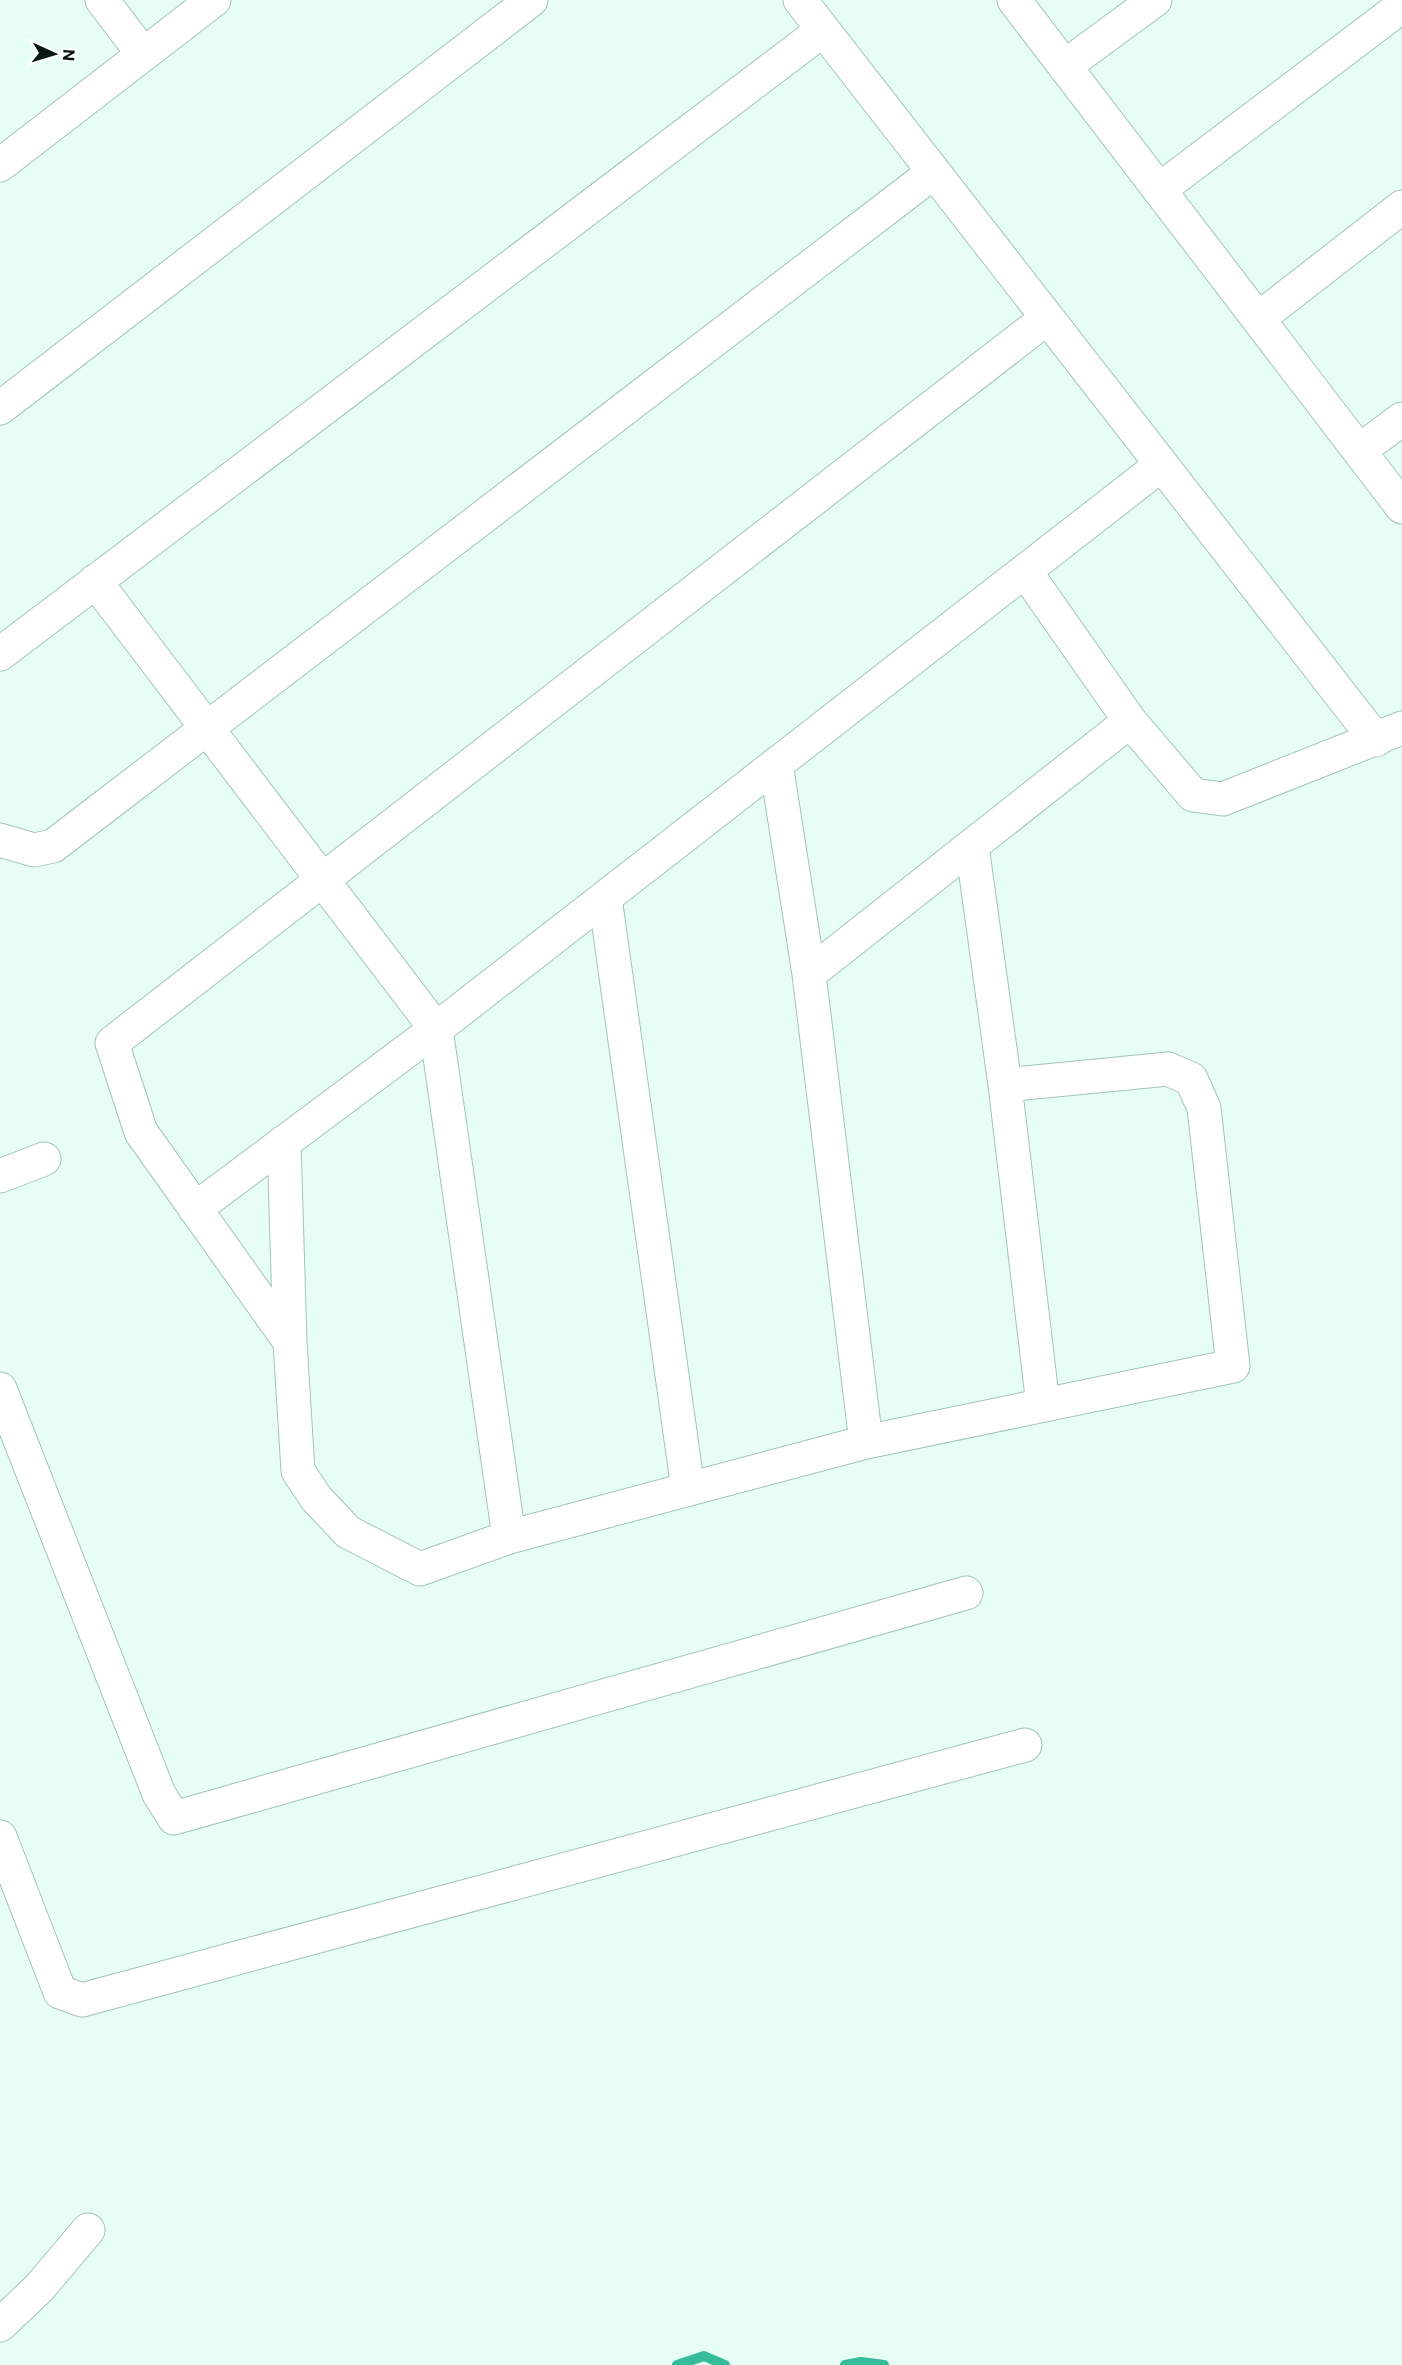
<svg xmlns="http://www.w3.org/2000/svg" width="1402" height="2365" viewBox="0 0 1402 2365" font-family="Commissioner,sans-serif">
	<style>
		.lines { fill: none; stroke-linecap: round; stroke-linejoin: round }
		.stream { stroke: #34bd98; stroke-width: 10 }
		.minor-casing { stroke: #a0c5b7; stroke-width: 35 }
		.minor { stroke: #fff; stroke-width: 33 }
	</style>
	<rect width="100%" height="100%" fill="#e7fef5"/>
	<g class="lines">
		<path class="stream" d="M 677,2365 L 704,2356 L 725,2365
			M 845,2365 L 861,2362 L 884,2365"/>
		<g class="minor-casing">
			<path id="minor" d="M 102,0 L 143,54
				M 800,0 L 1376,740
				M 1014,0 L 1402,507
				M 1065,66 L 1155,0
				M 0,165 L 214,0
				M 1159,190 L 1402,6
				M 1258,319 L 1402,207
				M 0,408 L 531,0
				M 1359,451 L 1402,419
				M 1025,571 L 1130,721 L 1193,795 L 1223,799 L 1402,728
				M 95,581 L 436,1029 L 509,1537
				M 0,654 L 823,30
				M 776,764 L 809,974 L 866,1442
				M 0,840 L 34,850 L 53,846 L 934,172
				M 972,846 L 1005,1085 L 1043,1405
				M 605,898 L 688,1489
				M 809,974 L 1130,721
				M 284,1142 L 290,1342 L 298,1471 L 316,1498 L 348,1532 L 420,1569 L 509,1537 L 866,1442 L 1233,1366 L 1204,1108 L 1191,1079 L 1168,1069 L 1005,1085
				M 0,1176 L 44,1159
				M 195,1209 L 436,1029 L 1161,465
				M 290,1342 L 141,1132 L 112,1043 L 1047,318
				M 0,1389 L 159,1794 L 174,1818 L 966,1593
				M 0,1837 L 60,1992 L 82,2000 L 1025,1745
				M 0,2325 L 40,2287 L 88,2230"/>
		</g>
		<use href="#minor" class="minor"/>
	</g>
	<g transform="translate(54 54) rotate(94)" stroke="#ffffff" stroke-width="4.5" paint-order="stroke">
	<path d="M0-4.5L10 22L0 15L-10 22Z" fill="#0a1813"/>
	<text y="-9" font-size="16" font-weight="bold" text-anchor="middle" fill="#0a1813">N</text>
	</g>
</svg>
